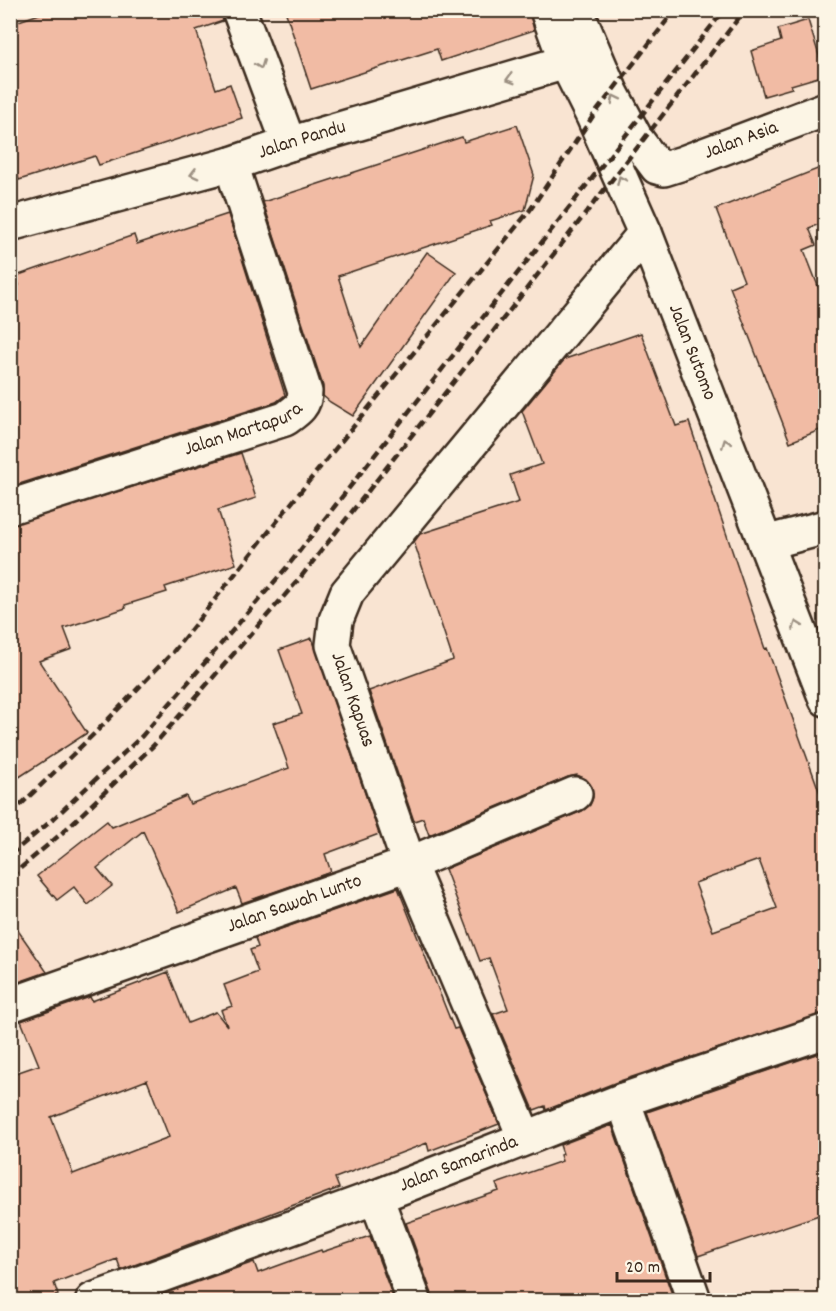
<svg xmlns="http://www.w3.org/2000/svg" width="836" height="1311" viewBox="0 0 836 1311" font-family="Dekko,sans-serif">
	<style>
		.building { fill: #f1bba4; stroke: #3b2a1e; stroke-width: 1.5; fill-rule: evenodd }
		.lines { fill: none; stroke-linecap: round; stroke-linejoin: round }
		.minor-casing { stroke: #3b2a1e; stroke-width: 38 }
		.secondary-casing { stroke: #3b2a1e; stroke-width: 38 }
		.minor { stroke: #fcf5e5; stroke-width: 33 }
		.secondary { stroke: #fcf5e5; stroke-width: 33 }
		.rail { stroke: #3b2a1e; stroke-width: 4.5; stroke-dasharray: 9 4.5; stroke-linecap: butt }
		.oneway { stroke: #9c9082 }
		.labels { text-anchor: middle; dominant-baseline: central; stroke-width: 4.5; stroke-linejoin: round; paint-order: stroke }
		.street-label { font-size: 20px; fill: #3b2a1e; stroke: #fcf5e5 }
	</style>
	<rect width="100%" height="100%" fill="#f9e4d2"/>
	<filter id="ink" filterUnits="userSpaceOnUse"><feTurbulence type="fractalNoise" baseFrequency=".0167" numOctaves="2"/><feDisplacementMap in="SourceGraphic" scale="12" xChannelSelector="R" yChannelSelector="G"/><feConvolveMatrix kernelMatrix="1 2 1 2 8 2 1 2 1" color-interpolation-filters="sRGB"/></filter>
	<g filter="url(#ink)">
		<path class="building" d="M 51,10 L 221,10 L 223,21 L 196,30 L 216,89 L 230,84 L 242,118 L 99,165 L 95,156 L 19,180 L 10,155 L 10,24 Z
			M 285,10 L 529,10 L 534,30 L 441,61 L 437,49 L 311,89 Z
			M 808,20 L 825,75 L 791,85 L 792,88 L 764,96 L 751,51 L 781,41 L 778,29 Z
			M 517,125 L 534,175 L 525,210 L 490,221 L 492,225 L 338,276 L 361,347 L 427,252 L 456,272 L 353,416 L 330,402 L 323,396 L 323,386 L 263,202 L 462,137 L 464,142 Z
			M 825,166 L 825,222 L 809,228 L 816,245 L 804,250 L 825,304 L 825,428 L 790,442 L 730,287 L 744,281 L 716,209 Z
			M 228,214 L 285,395 L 276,402 L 10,487 L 10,288 L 19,285 L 16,276 L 134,235 L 137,244 Z
			M 641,333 L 676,426 L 689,422 L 765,649 L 767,648 L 825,807 L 825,1013 L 617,1082 L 546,1110 L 545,1106 L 534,1110 L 493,1014 L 508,1009 L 489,958 L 480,961 L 445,869 L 582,811 L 590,805 L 593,797 L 592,787 L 586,779 L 577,775 L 568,777 L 429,835 L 423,818 L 414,821 L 369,691 L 453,660 L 414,542 L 420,534 L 519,502 L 510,475 L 542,464 L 522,411 L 565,359 ZM 759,860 L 777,908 L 713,931 L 695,883 Z
			M 241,453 L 256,498 L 218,510 L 236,564 L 165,587 L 167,592 L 125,605 L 126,608 L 64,628 L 72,649 L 39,661 L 87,733 L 10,783 L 10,525 Z
			M 312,638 L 379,834 L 325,854 L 331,872 L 242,903 L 236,888 L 179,912 L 143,831 L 97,868 L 112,886 L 88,905 L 74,887 L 57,900 L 37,876 L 107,821 L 112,827 L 186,796 L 190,804 L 289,768 L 273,723 L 302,714 L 279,650 Z
			M 398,888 L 454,1029 L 458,1028 L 499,1124 L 429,1151 L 427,1143 L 335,1178 L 339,1188 L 121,1270 L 117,1259 L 54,1283 L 58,1295 L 44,1300 L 10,1300 L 10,1075 L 39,1065 L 21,1021 L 90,997 L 92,1001 L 168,972 L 188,1023 L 216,1012 L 227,1026 L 221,1010 L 232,1006 L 224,985 L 258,972 L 250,950 L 258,947 L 255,938 ZM 147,1080 L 169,1137 L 73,1174 L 51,1117 Z
			M 10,919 L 47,972 L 10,985 Z
			M 825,1051 L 825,1213 L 698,1256 L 647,1112 Z
			M 612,1125 L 674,1300 L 432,1300 L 432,1294 L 406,1223 L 499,1191 L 496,1184 L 562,1161 L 560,1155 L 563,1154 L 560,1145 Z
			M 370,1236 L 394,1300 L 146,1300 L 254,1262 L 258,1273 L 321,1250 L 322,1252 Z"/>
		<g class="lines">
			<g class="minor-casing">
				<g id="minor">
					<path d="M 239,10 L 289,144"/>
					<path id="s1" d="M 10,507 L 285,419 C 296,411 305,406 305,392 L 231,164"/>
					<path d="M 765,543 L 826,527"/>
					<path id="s2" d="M 10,1005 L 409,864 L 575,794"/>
					<path d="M 623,1100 L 694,1300"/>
					<path d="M 525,1138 L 409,864 L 333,645 L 336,620 L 347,593 L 645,233"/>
					<path d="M 376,1197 L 414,1300"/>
					<path id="s3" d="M 93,1300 L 376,1197 L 623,1100 L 826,1031"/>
				</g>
			</g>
			<g class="secondary-casing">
				<g id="secondary">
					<path id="s4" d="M 547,10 L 566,62 L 593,116 L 645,233 L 826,699"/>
					<path id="s5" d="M 576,10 L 611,92 L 636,139 L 657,167 L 664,169 L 683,163 L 826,109"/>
					<path id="s6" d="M 10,224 L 231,164 L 289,144 L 566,62 L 592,49"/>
				</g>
			</g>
			<use href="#minor" class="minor"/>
			<use href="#secondary" class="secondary"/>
			<path class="rail" d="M 10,815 L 96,732 L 173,652 L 309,481 L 530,210 L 593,116 L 675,10
				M 10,855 L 51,821 L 142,736 L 287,567 L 724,10
				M 10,877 L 62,833 L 153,746 L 300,578 L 745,10"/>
		</g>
		<defs><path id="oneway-chevron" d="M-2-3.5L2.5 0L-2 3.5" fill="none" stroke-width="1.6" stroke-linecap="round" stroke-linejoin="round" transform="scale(1.5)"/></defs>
		<g class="oneway">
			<use href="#oneway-chevron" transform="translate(260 65) rotate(69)"/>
			<use href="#oneway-chevron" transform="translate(510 79) rotate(164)"/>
			<use href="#oneway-chevron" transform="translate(615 99) rotate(-117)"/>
			<use href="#oneway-chevron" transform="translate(194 174) rotate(165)"/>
			<use href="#oneway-chevron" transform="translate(621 180) rotate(-114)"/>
			<use href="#oneway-chevron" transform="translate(726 443) rotate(-111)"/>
			<use href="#oneway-chevron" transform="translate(797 625) rotate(-111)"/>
		</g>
	</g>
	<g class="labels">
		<g class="street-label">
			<text stroke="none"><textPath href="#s6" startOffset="304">Jalan Pandu</textPath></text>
			<text stroke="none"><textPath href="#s5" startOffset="267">Jalan Asia</textPath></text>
			<text stroke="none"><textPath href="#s4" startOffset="372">Jalan Sutomo</textPath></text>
			<text stroke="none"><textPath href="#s1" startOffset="246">Jalan Martapura</textPath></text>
			<text transform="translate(352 700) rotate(71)">Jalan Kapuas</text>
			<text stroke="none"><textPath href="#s2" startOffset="302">Jalan Sawah Lunto</textPath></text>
			<text stroke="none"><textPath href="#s3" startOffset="390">Jalan Samarinda</textPath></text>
		</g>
	</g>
	<rect width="836" height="1311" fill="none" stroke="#fcf5e5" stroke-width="36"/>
	<rect x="18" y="18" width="800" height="1275" fill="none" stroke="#3b2a1e" stroke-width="2" filter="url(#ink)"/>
	<path d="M617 1272v9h93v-9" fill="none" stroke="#3b2a1e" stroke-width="3"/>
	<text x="626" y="1272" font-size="18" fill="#3b2a1e" stroke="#fcf5e5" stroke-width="4.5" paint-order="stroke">20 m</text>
</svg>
